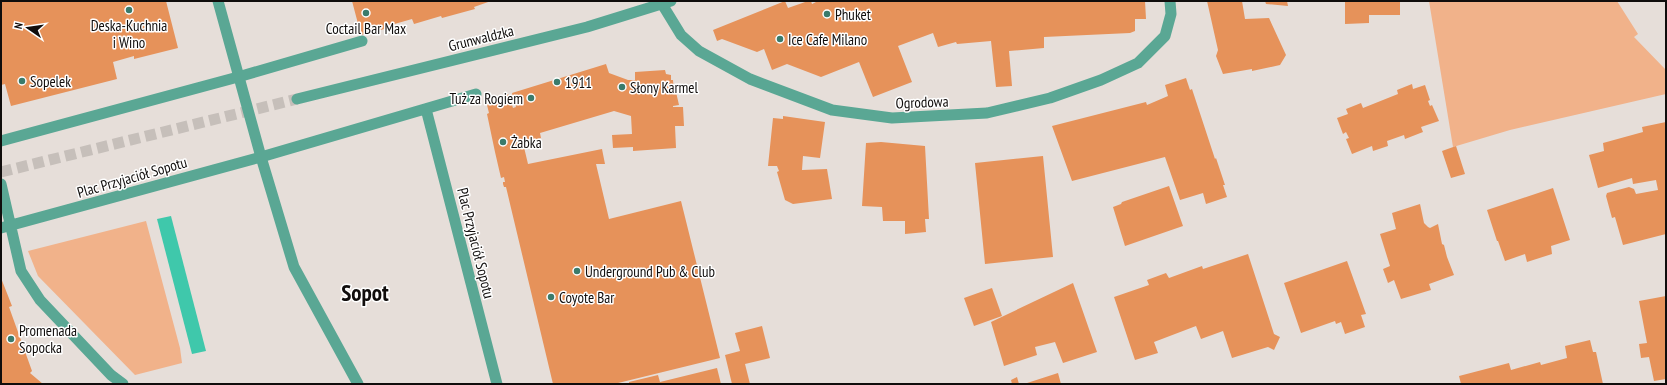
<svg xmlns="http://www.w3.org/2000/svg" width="1667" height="385" viewBox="0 0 1667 385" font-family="'PT Sans Narrow',sans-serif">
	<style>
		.green { fill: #f1b28a }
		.water { fill: #3fc8ab }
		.building { fill: #e6925a }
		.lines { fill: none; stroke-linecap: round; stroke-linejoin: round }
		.tertiary-tunnel { stroke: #c6bfba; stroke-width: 11; stroke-dasharray: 11 5.5; stroke-linecap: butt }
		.pedestrian { stroke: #5aa794; stroke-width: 11 }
		.minor { stroke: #5aa794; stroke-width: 11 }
		.tertiary { stroke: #5aa794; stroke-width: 11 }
		.poi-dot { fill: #3a7b6b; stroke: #fff; stroke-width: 1.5 }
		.labels { text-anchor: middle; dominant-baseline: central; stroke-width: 3; stroke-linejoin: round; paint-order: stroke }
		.poi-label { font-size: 15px; fill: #100d0c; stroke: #fff; text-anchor: start }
		.street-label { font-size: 15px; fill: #100d0c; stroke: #fff }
		.town-label { font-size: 23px; font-weight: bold; fill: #100d0c; stroke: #fff }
	</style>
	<rect width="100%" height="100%" fill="#e6ded9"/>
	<path class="green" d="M 1429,1 L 1617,1 L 1638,34 L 1634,37 L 1666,70 L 1666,94 L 1510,130 L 1453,147 Z
		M 146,221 L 180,348 L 182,363 L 135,375 L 38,276 L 28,251 Z"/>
	<path class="water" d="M 171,216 L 206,351 L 192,354 L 157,219 Z"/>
	<path class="building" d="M 1,1 L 166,1 L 178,48 L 134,59 L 134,56 L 113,62 L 117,79 L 11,106 L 5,84 L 1,85 Z
		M 352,1 L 491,1 L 474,7 L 475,9 L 442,18 L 441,16 L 414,24 L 412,19 L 391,25 L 392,27 L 361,35 Z
		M 785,1 L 788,8 L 808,1 L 811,1 L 812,4 L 818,1 L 1145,1 L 1146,19 L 1135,19 L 1135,31 L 1130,33 L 1044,37 L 1044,48 L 1009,51 L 1012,86 L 996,87 L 991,41 L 957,44 L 956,42 L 938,47 L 933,33 L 898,46 L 912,82 L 873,97 L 859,62 L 821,77 L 787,64 L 772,70 L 764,49 L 757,52 L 722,39 L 717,41 L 713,30 Z
		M 1207,1 L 1242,1 L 1245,19 L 1269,18 L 1286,55 L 1280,65 L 1252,71 L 1252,69 L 1223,74 L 1216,56 L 1218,50 Z
		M 1265,1 L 1287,1 L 1288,6 L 1266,4 Z
		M 1345,1 L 1400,1 L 1400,15 L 1369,15 L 1369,23 L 1345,24 Z
		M 606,64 L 609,73 L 628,80 L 635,80 L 635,72 L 665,70 L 666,74 L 671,75 L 671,80 L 673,80 L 674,92 L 676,92 L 679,105 L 673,106 L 673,107 L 683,107 L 684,126 L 675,126 L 676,148 L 633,151 L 633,147 L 613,148 L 612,135 L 632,134 L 631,116 L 614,111 L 540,133 L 541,138 L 523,143 L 528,164 L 602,149 L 605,164 L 596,164 L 609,219 L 681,201 L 720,358 L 614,384 L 553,384 L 506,187 L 504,187 L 503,184 L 503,182 L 505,182 L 504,177 L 501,178 L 495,152 L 487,114 L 489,113 L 486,101 L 508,94 L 513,108 L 516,107 L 512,93 Z
		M 1186,78 L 1190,90 L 1192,89 L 1215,159 L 1216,158 L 1225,185 L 1223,185 L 1227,197 L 1206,204 L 1203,193 L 1180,200 L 1165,157 L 1072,181 L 1052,126 L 1146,102 L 1147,105 L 1168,96 L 1165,85 Z
		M 1412,84 L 1413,89 L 1425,85 L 1430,100 L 1428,101 L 1430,106 L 1432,105 L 1439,121 L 1421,127 L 1423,132 L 1405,139 L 1404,135 L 1387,141 L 1388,146 L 1373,151 L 1372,146 L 1352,154 L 1346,139 L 1349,138 L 1346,132 L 1343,134 L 1337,118 L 1348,114 L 1346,109 L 1361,103 L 1363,108 L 1398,94 L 1397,90 Z
		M 783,116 L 825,122 L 820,158 L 803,156 L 802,170 L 827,169 L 832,199 L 793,204 L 785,200 L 777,172 L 779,171 L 777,166 L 768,166 L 773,118 L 783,119 Z
		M 1666,122 L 1666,234 L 1623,245 L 1615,217 L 1612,218 L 1606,196 L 1607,193 L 1629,187 L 1634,189 L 1636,194 L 1658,190 L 1656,180 L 1633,184 L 1632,178 L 1598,188 L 1589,155 L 1604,151 L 1603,143 L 1643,132 L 1642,127 Z
		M 881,142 L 925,146 L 929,219 L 925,219 L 926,232 L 905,234 L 905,221 L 883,221 L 882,207 L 862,206 L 866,143 Z
		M 1456,146 L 1465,174 L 1451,178 L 1442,151 Z
		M 1043,156 L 1053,257 L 985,264 L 975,163 Z
		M 1169,186 L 1183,226 L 1125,246 L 1113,207 L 1121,204 L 1122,202 Z
		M 1553,188 L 1570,240 L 1551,246 L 1552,254 L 1527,262 L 1525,254 L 1505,261 L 1498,241 L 1497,241 L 1487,210 Z
		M 1420,204 L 1424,223 L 1428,227 L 1430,228 L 1438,224 L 1442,244 L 1444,245 L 1447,257 L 1454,275 L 1429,284 L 1431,290 L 1401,299 L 1394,280 L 1388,283 L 1383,269 L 1390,266 L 1380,234 L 1396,229 L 1392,213 Z
		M 1248,254 L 1274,334 L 1280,337 L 1274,350 L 1268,347 L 1232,358 L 1223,331 L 1201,339 L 1196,326 L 1154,342 L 1158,353 L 1135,360 L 1114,297 L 1149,285 L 1147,280 L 1166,273 L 1169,278 L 1202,266 L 1203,269 Z
		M 1347,261 L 1366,314 L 1361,315 L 1365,327 L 1345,334 L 1341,322 L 1336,324 L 1335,321 L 1301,333 L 1284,283 Z
		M 1,278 L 12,306 L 9,307 L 32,371 L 30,373 L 43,384 L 1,384 Z
		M 1073,283 L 1097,352 L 1063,363 L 1055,342 L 1035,347 L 1037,355 L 1004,366 L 991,322 Z
		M 992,288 L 1002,316 L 974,326 L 964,298 Z
		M 1666,296 L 1666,379 L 1654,381 L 1649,357 L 1641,358 L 1639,344 L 1647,343 L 1639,301 Z
		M 762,326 L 770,358 L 745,364 L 750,384 L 732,384 L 725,355 L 740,351 L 735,333 Z
		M 1590,340 L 1593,352 L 1596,352 L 1603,384 L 1461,384 L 1459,376 L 1509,363 L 1511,370 L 1540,362 L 1541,365 L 1567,358 L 1565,346 Z
		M 717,368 L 721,384 L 629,384 L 629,382 L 658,375 L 660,382 Z
		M 1058,373 L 1061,384 L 1024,384 Z
		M 1017,377 L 1019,384 L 1012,384 L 1011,380 Z"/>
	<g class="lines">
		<path class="tertiary-tunnel" d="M 1,172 L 297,99"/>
		<path class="pedestrian" d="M 218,1 L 261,157 L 294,267 L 358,384
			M 426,109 L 497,384
			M 1,141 L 238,77 L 362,41
			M 1,184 L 21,271 L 40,300 L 111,375 L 123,384
			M 1,228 L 261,157 L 476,94"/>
		<path class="minor" d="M 662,4 L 681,35 L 699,51 L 750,79 L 832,110 L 892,118 L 987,113 L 1050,98 L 1101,80 L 1138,63 L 1165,36 L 1171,14 L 1170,1"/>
		<path class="tertiary" d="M 297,99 L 587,27 L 671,1"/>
	</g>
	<g class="poi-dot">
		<circle cx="129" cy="10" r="4"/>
		<circle cx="366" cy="13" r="4"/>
		<circle cx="827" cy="14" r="4"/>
		<circle cx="780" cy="39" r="4"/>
		<circle cx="22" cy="81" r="4"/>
		<circle cx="557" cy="82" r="4"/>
		<circle cx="622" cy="87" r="4"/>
		<circle cx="531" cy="98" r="4"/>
		<circle cx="503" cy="142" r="4"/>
		<circle cx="577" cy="271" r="4"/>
		<circle cx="551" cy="297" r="4"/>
		<circle cx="11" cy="339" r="4"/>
	</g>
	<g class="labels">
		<g class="poi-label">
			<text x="835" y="14">Phuket</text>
			<text x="129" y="25" text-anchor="middle">Deska-Kuchnia<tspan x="129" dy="17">i Wino</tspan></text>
			<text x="366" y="28" text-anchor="middle">Coctail Bar Max</text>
			<text x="788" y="39">Ice Cafe Milano</text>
			<text x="30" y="81">Sopelek</text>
			<text x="565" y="82">1911</text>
			<text x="630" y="87">Słony Karmel</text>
			<text x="523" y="98" text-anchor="end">Tuż za Rogiem</text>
			<text x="511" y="142">Żabka</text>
			<text x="585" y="271">Underground Pub &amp; Club</text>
			<text x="559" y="297">Coyote Bar</text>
			<text x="19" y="330">Promenada<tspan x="19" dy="17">Sopocka</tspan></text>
		</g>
		<g class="street-label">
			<text transform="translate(481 38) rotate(-14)">Grunwaldzka</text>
			<text transform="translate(922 102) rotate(-2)">Ogrodowa</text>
			<text transform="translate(132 177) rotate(-16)">Plac Przyjaciół Sopotu</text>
			<text transform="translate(476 243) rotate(76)">Plac Przyjaciół Sopotu</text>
		</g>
		<g class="town-label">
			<text x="365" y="292">Sopot</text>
		</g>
	</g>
	<rect width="1667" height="385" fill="none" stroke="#100d0c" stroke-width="4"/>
	<g transform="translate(28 28) rotate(283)" stroke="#ffffff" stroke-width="3" paint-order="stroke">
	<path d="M0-3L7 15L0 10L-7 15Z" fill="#100d0c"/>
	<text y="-6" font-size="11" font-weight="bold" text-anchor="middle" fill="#100d0c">N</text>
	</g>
</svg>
